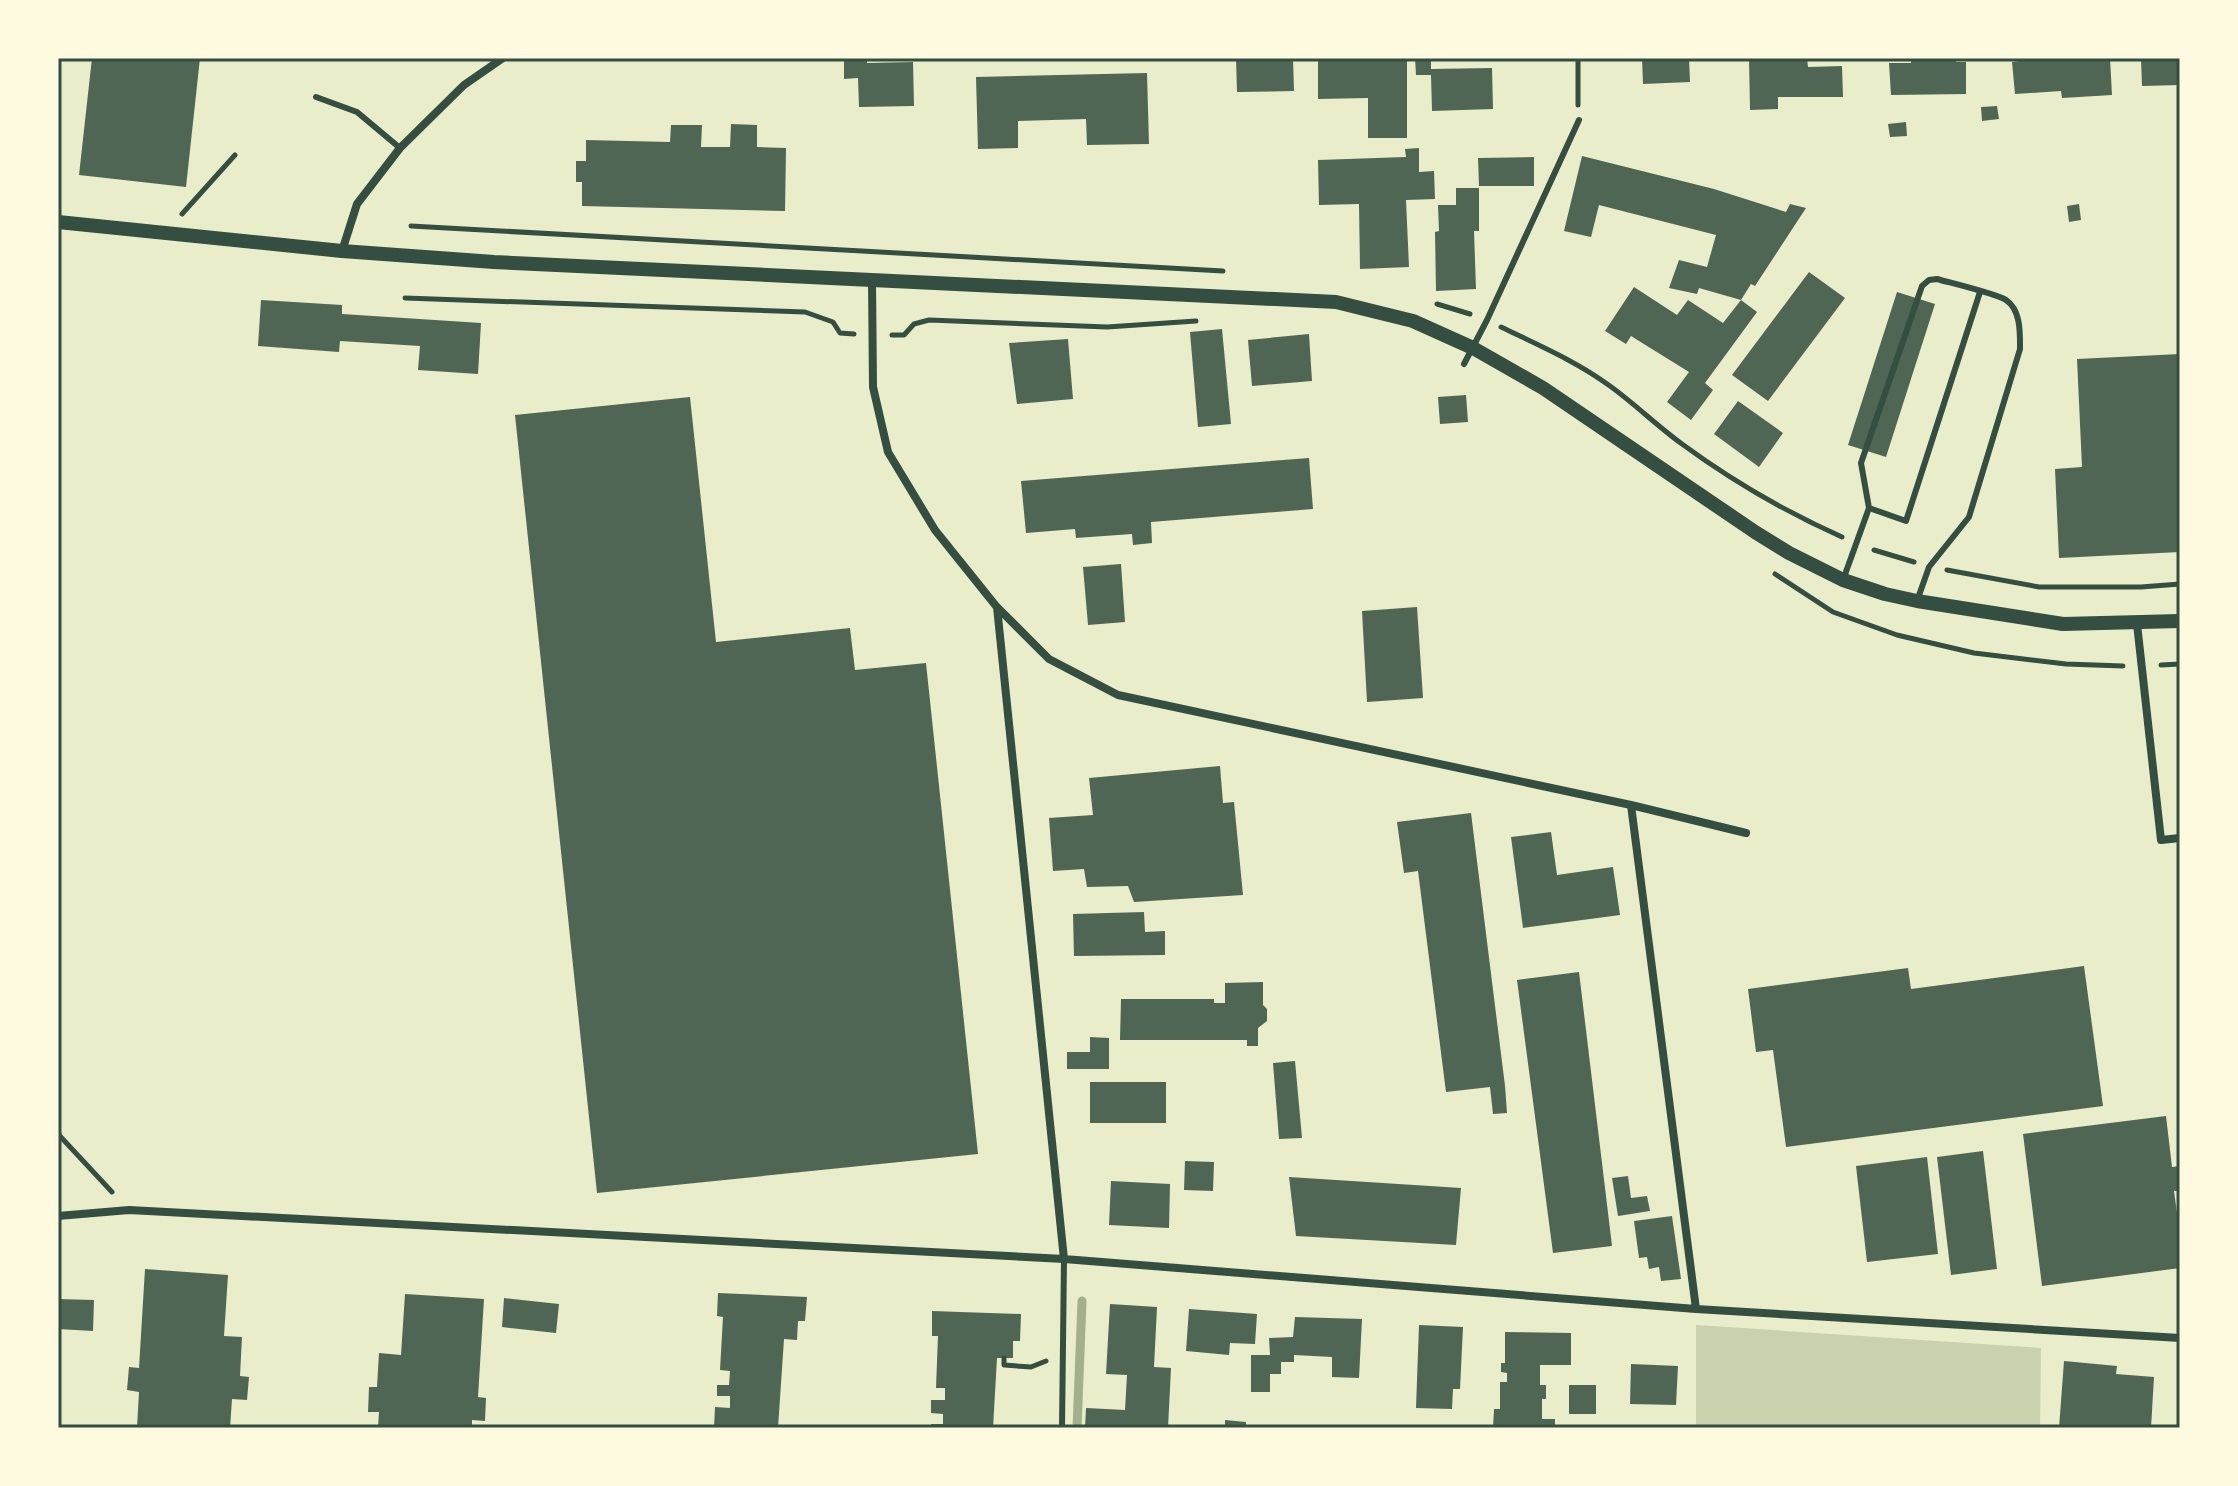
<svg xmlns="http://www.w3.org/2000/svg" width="2238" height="1486" viewBox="0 0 2238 1486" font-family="Mulish,sans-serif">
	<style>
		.green { fill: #cad2ad }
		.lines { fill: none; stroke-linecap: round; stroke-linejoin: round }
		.stream { stroke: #a3b18a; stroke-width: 9 }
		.building { fill: #4f6655 }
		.path { stroke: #344e41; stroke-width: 5 }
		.service { stroke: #344e41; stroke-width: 6 }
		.minor { stroke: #344e41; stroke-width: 8 }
		.tertiary { stroke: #344e41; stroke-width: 14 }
		.neatline { fill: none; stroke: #344e41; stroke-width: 3 }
	</style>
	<rect width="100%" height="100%" fill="#e9edc9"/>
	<path class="green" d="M 1696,1325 L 2041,1348 L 2040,1428 L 1696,1428 Z"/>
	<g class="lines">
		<path class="stream" d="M 1077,1428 L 1082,1301"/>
	</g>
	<path class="building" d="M 92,58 L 200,58 L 186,187 L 79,175 Z
		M 844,58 L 867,58 L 867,63 L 913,62 L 914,106 L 859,107 L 858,78 L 844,79 Z
		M 1236,58 L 1293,58 L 1294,91 L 1237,92 Z
		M 1318,58 L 1407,58 L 1407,138 L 1368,138 L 1368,98 L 1318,99 Z
		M 1415,58 L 1431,58 L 1431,69 L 1492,68 L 1493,109 L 1432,111 L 1431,75 L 1416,75 Z
		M 1642,58 L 1689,58 L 1690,82 L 1643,84 Z
		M 1749,58 L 1807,58 L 1808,67 L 1842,66 L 1843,97 L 1778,97 L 1778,109 L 1750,110 Z
		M 1911,58 L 1956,58 L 1956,62 L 1966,62 L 1966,94 L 1891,95 L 1889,63 L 1911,63 Z
		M 2045,58 L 2110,58 L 2112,95 L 2062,98 L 2061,91 L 2015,94 L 2012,62 Z
		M 2141,58 L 2180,58 L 2180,85 L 2142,86 Z
		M 1147,73 L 1149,144 L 1087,145 L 1086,119 L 1018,121 L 1018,148 L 978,149 L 976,77 Z
		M 1997,106 L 1999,119 L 1982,121 L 1981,107 Z
		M 1906,122 L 1907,136 L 1890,137 L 1888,124 Z
		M 731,124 L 757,125 L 757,147 L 786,148 L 785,211 L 582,206 L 582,182 L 576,182 L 576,161 L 586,161 L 586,140 L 670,142 L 671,125 L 702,125 L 701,147 L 730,147 Z
		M 1419,148 L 1419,172 L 1434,171 L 1435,199 L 1406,200 L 1409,267 L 1360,269 L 1359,204 L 1319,205 L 1318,160 L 1406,157 L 1405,149 Z
		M 1582,156 L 1714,189 L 1786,212 L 1790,204 L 1806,208 L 1755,286 L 1751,284 L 1741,300 L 1757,312 L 1705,383 L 1713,390 L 1691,420 L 1667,402 L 1689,372 L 1631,336 L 1626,344 L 1605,331 L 1634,287 L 1677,315 L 1688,300 L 1723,323 L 1741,300 L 1699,288 L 1697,294 L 1669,288 L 1679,260 L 1707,267 L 1716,235 L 1599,205 L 1591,237 L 1564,231 Z
		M 1534,157 L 1534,186 L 1479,186 L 1478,158 Z
		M 1456,188 L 1479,188 L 1479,231 L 1474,231 L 1476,289 L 1436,291 L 1435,232 L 1439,231 L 1438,205 L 1456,205 Z
		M 2079,204 L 2081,220 L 2069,222 L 2067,206 Z
		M 1809,272 L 1845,298 L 1768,401 L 1732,375 Z
		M 1897,292 L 1935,304 L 1886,457 L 1848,445 Z
		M 261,300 L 342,305 L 342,314 L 481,323 L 478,374 L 418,370 L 420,346 L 340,341 L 339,352 L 258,346 Z
		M 1222,329 L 1231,424 L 1198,427 L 1190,332 Z
		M 1309,334 L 1312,381 L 1252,386 L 1248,340 Z
		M 1068,339 L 1073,399 L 1017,404 L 1009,343 Z
		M 2180,354 L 2180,552 L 2059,558 L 2055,469 L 2082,467 L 2077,359 Z
		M 1466,395 L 1468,422 L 1440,424 L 1438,397 Z
		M 690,397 L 716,642 L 850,628 L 855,670 L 926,663 L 978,1154 L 597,1193 L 515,415 Z
		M 1738,401 L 1783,433 L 1759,467 L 1714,434 Z
		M 1309,458 L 1313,509 L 1151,522 L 1152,543 L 1133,545 L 1132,534 L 1076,538 L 1075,529 L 1026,533 L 1021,481 Z
		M 1121,564 L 1125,622 L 1088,625 L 1083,567 Z
		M 1417,607 L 1423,698 L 1367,702 L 1362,611 Z
		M 1220,766 L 1223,803 L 1234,802 L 1243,895 L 1134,902 L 1128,886 L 1087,887 L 1084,869 L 1053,871 L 1049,818 L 1093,815 L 1089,778 Z
		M 1471,813 L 1505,1086 L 1507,1113 L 1493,1114 L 1490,1087 L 1446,1092 L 1418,871 L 1404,873 L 1397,822 Z
		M 1551,832 L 1557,875 L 1613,867 L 1620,915 L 1523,928 L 1511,837 Z
		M 1144,912 L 1145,932 L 1165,931 L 1165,955 L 1074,956 L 1073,914 Z
		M 2084,966 L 2103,1106 L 1786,1147 L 1773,1050 L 1756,1052 L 1748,989 L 1908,968 L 1911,989 Z
		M 1579,972 L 1612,1246 L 1553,1253 L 1517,980 Z
		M 1263,982 L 1263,1005 L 1267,1009 L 1267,1021 L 1258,1028 L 1258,1046 L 1247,1046 L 1247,1040 L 1120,1040 L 1121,999 L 1214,999 L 1214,1003 L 1225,1003 L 1225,983 Z
		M 1090,1037 L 1109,1038 L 1109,1069 L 1067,1069 L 1067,1052 L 1090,1052 Z
		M 1295,1061 L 1302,1138 L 1279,1139 L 1273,1063 Z
		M 1090,1082 L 1166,1082 L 1166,1123 L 1090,1123 Z
		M 2166,1116 L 2172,1167 L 2180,1166 L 2180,1191 L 2174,1191 L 2180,1236 L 2180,1268 L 2042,1286 L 2023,1134 Z
		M 1983,1151 L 1997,1269 L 1951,1275 L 1937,1157 Z
		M 1927,1157 L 1938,1254 L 1867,1262 L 1856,1166 Z
		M 1185,1161 L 1214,1162 L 1213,1191 L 1184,1190 Z
		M 1628,1176 L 1631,1198 L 1647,1196 L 1650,1211 L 1618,1216 L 1612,1178 Z
		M 1289,1177 L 1461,1188 L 1456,1245 L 1296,1236 Z
		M 1111,1181 L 1170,1184 L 1169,1228 L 1109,1225 Z
		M 1672,1216 L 1681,1279 L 1661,1281 L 1659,1267 L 1649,1269 L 1647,1257 L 1639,1258 L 1634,1221 Z
		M 145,1269 L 228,1275 L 224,1336 L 242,1337 L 240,1376 L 249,1377 L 247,1400 L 232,1399 L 230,1428 L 137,1428 L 139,1392 L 127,1390 L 129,1367 L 139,1368 Z
		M 718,1293 L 807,1297 L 805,1321 L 798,1321 L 797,1340 L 784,1339 L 778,1428 L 714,1428 L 715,1407 L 730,1408 L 730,1396 L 717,1396 L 717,1385 L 729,1385 L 730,1371 L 720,1370 L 723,1317 L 717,1316 Z
		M 405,1294 L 484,1299 L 478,1397 L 486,1398 L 485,1421 L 472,1420 L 472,1428 L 378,1428 L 379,1412 L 368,1412 L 369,1387 L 377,1387 L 379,1353 L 401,1355 Z
		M 504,1298 L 559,1304 L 556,1333 L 502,1327 Z
		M 58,1299 L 94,1300 L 93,1331 L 58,1329 Z
		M 1110,1304 L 1157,1307 L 1154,1367 L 1171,1368 L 1168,1428 L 1085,1428 L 1086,1408 L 1125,1410 L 1127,1375 L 1106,1374 Z
		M 1189,1309 L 1257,1314 L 1255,1344 L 1230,1343 L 1229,1355 L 1186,1351 Z
		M 932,1311 L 1021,1314 L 1020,1341 L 1013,1341 L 1013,1358 L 997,1358 L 993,1428 L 931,1428 L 931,1424 L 943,1424 L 943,1414 L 931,1413 L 931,1400 L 945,1400 L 945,1388 L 936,1388 L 938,1336 L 932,1336 Z
		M 1295,1317 L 1362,1319 L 1359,1378 L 1332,1377 L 1332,1357 L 1294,1355 L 1294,1362 L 1281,1362 L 1281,1374 L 1270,1374 L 1270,1392 L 1251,1392 L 1251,1355 L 1270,1355 L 1269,1338 L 1293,1337 Z
		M 1419,1325 L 1463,1327 L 1460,1389 L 1453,1389 L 1452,1409 L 1416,1408 Z
		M 1505,1332 L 1571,1333 L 1571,1365 L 1540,1365 L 1540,1385 L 1546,1385 L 1546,1399 L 1542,1399 L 1542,1419 L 1555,1419 L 1555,1428 L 1493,1428 L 1494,1409 L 1500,1409 L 1500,1382 L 1507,1382 L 1507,1373 L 1501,1372 L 1501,1363 L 1505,1363 Z
		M 2064,1361 L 2117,1366 L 2116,1374 L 2154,1377 L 2151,1428 L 2059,1428 Z
		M 1631,1364 L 1678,1366 L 1676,1405 L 1630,1404 Z
		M 1569,1385 L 1596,1385 L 1596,1414 L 1569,1414 Z
		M 1225,1420 L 1246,1422 L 1246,1428 L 1225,1428 Z"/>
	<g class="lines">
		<path class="path" d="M 1578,58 L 1578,105
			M 182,214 L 235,155
			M 411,226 L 1223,271
			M 405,298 L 805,312 L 833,322 L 840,333 L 854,334
			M 1437,304 L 1470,314
			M 1501,327 C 1538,345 1576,361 1610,386 C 1635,404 1657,426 1682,444 C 1731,480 1786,512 1842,537
			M 892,335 L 904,335 L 914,324 L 929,320 L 1107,327 L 1196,321
			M 1874,550 L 1914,562
			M 1947,570 L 2039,587 L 2141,587 L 2180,584
			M 1775,574 L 1833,612 L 1897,635 L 1974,653 L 2066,664 L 2123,666
			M 2161,665 L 2180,664
			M 58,1134 L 112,1192
			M 1004,1358 L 1004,1365 L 1031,1367 L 1046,1361"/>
		<path class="service" d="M 316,97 L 357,112 L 400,148
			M 1464,364 L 1487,320 L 1579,120
			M 1869,508 L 1906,521 L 1980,292
			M 1843,580 L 1869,508 L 1861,463 L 1922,286 L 1929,280 L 1937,279 C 1951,283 1997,294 2006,300 C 2021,310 2020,333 2020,349 L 1969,517 L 1929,567 L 1917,601
			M 1062,1428 L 1064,1259"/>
		<path class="minor" d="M 342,251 L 357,204 L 400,148 L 464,85 L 503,58
			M 872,280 L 873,387 L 888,452 L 935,530 L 996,606 L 1049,659 L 1118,695 L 1631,805 L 1746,833
			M 997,607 L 1064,1259
			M 2137,624 L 2161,840 L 2180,838
			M 1631,805 L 1696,1309
			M 58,1216 L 129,1210 L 1064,1259 L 1696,1309 L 2180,1338"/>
		<path class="tertiary" d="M 58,222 L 342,251 L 494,262 L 1336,302 L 1413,321 L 1473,348 L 1543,388 L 1755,532 L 1789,553 L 1843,580 L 1885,594 L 1917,601 L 2063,624 L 2180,621"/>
	</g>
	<rect width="2238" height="1486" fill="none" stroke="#fefae0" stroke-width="120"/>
	<rect x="60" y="60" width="2118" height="1366" class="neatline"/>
</svg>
